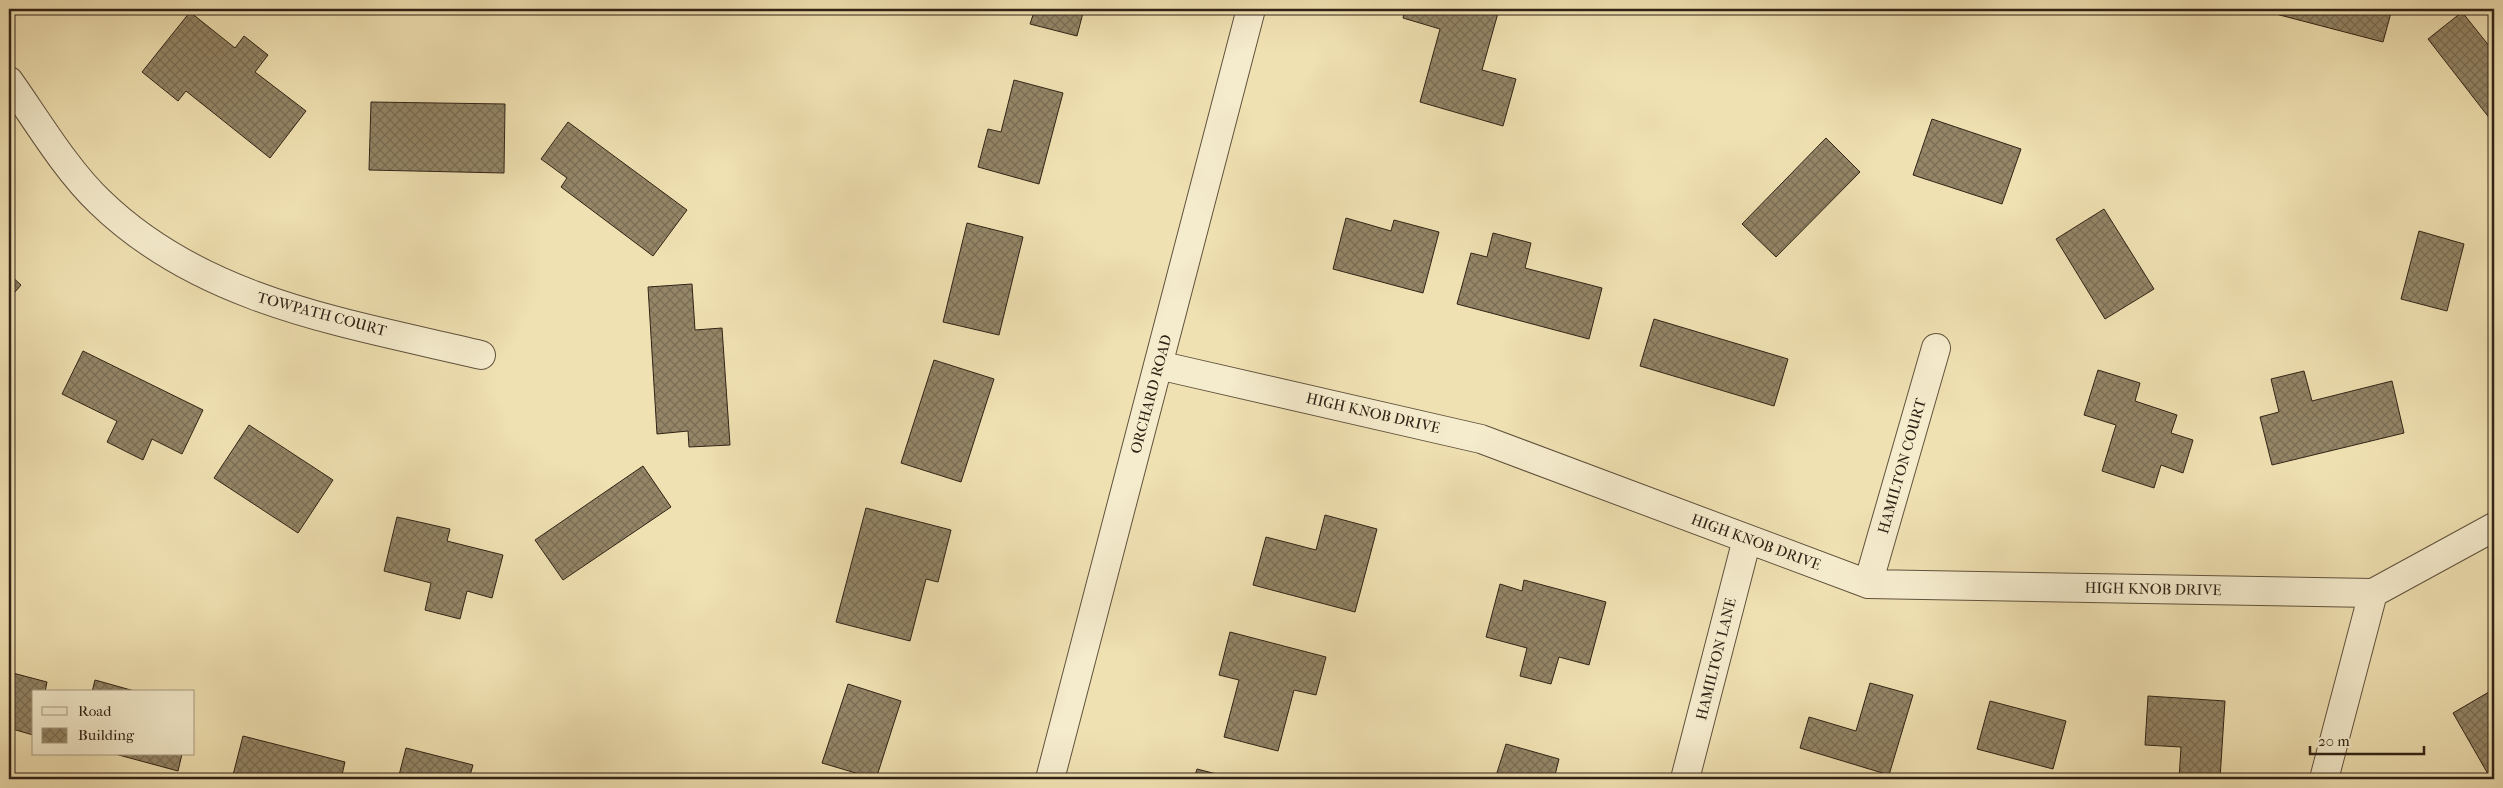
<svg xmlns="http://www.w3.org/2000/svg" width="2503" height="788" viewBox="0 0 2503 788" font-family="'IM FELL French Canon',serif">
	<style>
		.building { fill: url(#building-cross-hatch); stroke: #302316 }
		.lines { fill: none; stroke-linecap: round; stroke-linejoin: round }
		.street-casing { stroke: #60523d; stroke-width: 30 }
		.street { stroke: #f5eccd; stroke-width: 28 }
		.labels { text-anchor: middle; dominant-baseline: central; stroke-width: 4; stroke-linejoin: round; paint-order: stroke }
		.street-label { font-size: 15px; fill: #302316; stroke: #f5eccd }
	</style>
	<defs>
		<pattern id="building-cross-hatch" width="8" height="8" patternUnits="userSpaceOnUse" patternTransform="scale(1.25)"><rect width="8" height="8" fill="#948667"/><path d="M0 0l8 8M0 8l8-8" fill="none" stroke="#796d54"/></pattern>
	</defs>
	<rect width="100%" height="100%" fill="#f0e1b2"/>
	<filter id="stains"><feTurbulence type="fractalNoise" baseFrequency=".004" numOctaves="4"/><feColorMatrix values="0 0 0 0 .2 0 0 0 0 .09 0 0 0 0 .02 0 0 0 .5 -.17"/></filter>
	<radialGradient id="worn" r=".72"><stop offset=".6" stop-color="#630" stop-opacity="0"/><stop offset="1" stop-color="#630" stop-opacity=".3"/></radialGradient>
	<path class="building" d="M 1035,9 L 1084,9 L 1077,36 L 1030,24 Z
		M 1405,9 L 1484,9 L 1498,13 L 1482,70 L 1516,79 L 1503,126 L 1420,102 L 1440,29 L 1403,18 Z
		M 2273,9 L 2392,9 L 2383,42 L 2272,13 Z
		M 190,12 L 235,48 L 244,36 L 268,55 L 255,72 L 306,111 L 270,158 L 186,91 L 178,101 L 142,72 Z
		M 2462,12 L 2494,52 L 2494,124 L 2428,39 Z
		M 1014,80 L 1063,93 L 1039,184 L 978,167 L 988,129 L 1001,132 Z
		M 371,102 L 505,104 L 504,173 L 369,170 Z
		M 1932,119 L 2021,149 L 2002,204 L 1913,175 Z
		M 568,122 L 687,210 L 653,256 L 561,187 L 567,178 L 541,159 Z
		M 1826,138 L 1860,172 L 1776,257 L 1742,224 Z
		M 2104,209 L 2154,289 L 2105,319 L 2056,239 Z
		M 1346,218 L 1391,231 L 1394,220 L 1439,232 L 1423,293 L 1333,269 Z
		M 967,223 L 1023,237 L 999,335 L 943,322 Z
		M 2419,231 L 2464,244 L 2447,311 L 2401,299 Z
		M 1493,233 L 1531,243 L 1525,268 L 1602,288 L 1589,339 L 1457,304 L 1471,253 L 1487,257 Z
		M 9,274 L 21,285 L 9,299 Z
		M 692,284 L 695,330 L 722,328 L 730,445 L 689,447 L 688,431 L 657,434 L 648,287 Z
		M 1654,319 L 1788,359 L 1774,406 L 1640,366 Z
		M 83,351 L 203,410 L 182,454 L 152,439 L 143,460 L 107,442 L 117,421 L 62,394 Z
		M 934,360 L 994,379 L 961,482 L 901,463 Z
		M 2098,370 L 2140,383 L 2135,401 L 2177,415 L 2171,433 L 2193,440 L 2183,473 L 2161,465 L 2154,488 L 2102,471 L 2116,425 L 2084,415 Z
		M 2304,371 L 2312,401 L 2392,381 L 2404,433 L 2272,465 L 2260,417 L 2279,412 L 2271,379 Z
		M 249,425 L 333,480 L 298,533 L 214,478 Z
		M 643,466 L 671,507 L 563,580 L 535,540 Z
		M 866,508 L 951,530 L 938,582 L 926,579 L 910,641 L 836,622 Z
		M 1325,515 L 1377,529 L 1355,612 L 1253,585 L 1266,537 L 1316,550 Z
		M 397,517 L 450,529 L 447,541 L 503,555 L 492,598 L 467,591 L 460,619 L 425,610 L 431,583 L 384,571 Z
		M 1524,580 L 1606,602 L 1589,665 L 1559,657 L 1551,684 L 1520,676 L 1527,648 L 1486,637 L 1500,584 L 1522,591 Z
		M 1230,632 L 1326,657 L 1316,695 L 1294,690 L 1278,751 L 1224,737 L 1239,680 L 1219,675 Z
		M 9,672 L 47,682 L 45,692 L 34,692 L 33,735 L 9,728 Z
		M 95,680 L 138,692 L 92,692 Z
		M 1870,683 L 1913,695 L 1889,775 L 1800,748 L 1809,717 L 1856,731 Z
		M 848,684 L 901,701 L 876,779 L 822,763 Z
		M 2494,689 L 2494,770 L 2488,774 L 2453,713 Z
		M 2148,696 L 2225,701 L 2220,779 L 2179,779 L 2181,747 L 2145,745 Z
		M 1990,701 L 2066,721 L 2053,769 L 1977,749 Z
		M 243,736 L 345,762 L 341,779 L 232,779 Z
		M 1506,744 L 1559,759 L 1554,779 L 1495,779 Z
		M 406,748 L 473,765 L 469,779 L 398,779 Z
		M 115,754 L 182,754 L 178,771 Z
		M 1197,769 L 1236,779 L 1194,779 Z"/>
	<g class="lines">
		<g class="street-casing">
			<path id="street" d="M 9,81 C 36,119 66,170 100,202 C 203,302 347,323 481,355
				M 1158,365 L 1481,439 L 1868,584 L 2373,593
				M 1868,584 L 1936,348
				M 1050,779 L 1251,9
				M 1685,779 L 1747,539
				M 2324,779 L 2373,593 L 2494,527"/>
		</g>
		<use href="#street" class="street"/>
	</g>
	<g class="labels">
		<g class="street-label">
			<text transform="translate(322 314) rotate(15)">TOWPATH COURT</text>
			<text transform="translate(1151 394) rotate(-75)">ORCHARD ROAD</text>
			<text transform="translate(1373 413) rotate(13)">HIGH KNOB DRIVE</text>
			<text transform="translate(1902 466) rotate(-74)">HAMILTON COURT</text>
			<text transform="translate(1756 542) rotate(20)">HIGH KNOB DRIVE</text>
			<text transform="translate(2153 589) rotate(1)">HIGH KNOB DRIVE</text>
			<text transform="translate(1716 659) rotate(-76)">HAMILTON LANE</text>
		</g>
	</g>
	<rect width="2503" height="788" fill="none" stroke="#f0e1b2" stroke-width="30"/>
	<rect x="10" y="10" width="2483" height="768" fill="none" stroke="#302316" stroke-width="2.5"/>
	<rect x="15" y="15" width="2473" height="758" fill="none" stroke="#302316"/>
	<rect x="32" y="690" width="162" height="65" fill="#f5eccd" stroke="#a69c84"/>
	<rect x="42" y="707" width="25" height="8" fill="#f5eccd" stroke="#a69c84"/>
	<text x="78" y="716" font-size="15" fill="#302316">Road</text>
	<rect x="42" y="728" width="25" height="15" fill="url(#building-cross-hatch)" stroke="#a69c84"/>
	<text x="78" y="740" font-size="15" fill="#302316">Building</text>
	<path d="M2310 746v8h114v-8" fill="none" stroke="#302316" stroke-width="2.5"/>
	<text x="2318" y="746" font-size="15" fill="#302316" stroke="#f5eccd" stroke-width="4" paint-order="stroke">20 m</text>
	<rect width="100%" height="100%" filter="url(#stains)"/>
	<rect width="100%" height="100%" fill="url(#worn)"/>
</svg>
